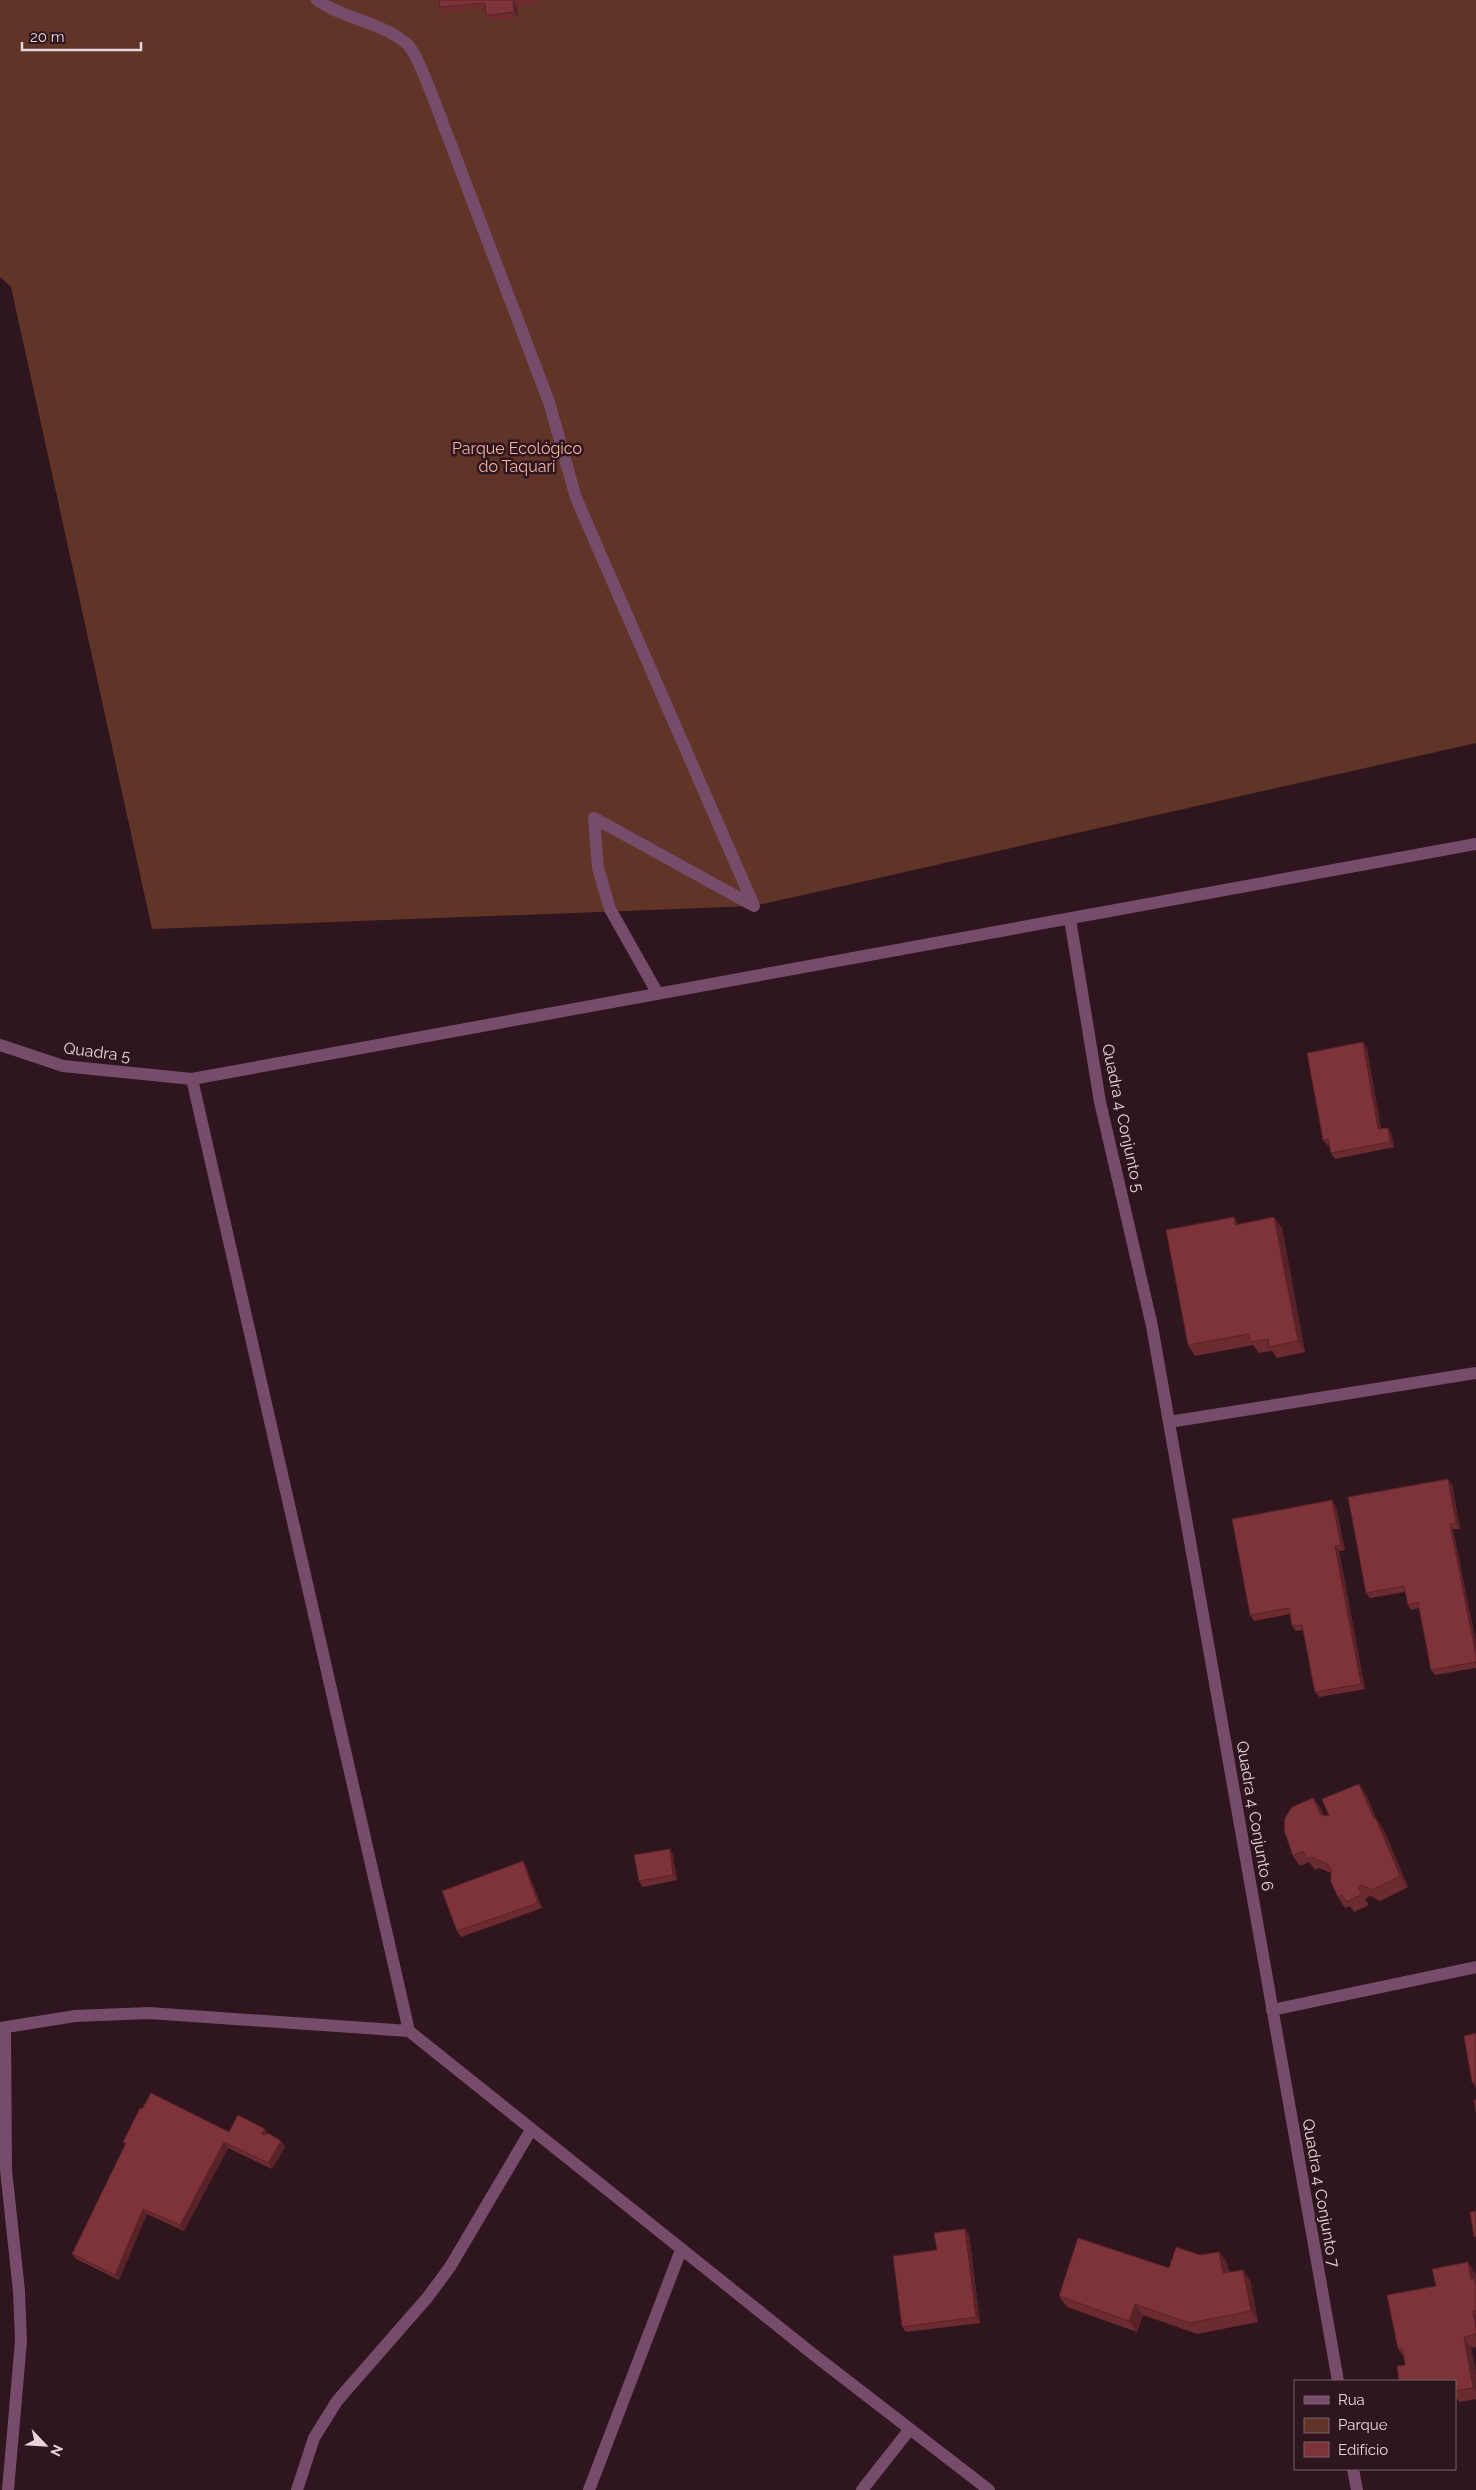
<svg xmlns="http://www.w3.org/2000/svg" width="1476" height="2490" viewBox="0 0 1476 2490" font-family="Raleway,sans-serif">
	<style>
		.green { fill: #613428 }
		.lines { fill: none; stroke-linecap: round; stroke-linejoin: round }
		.minor { stroke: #774b6a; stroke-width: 12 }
		.wall { fill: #6c2b31 }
		.shaded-wall { fill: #582328 }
		.building { fill: #7e3239; stroke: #582328 }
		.labels { text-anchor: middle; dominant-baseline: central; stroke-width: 5; stroke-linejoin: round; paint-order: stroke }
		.park-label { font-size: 16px; fill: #f4b2a0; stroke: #2e151e }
		.street-label { font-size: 16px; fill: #e8d6db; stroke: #2e151e }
	</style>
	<rect width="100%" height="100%" fill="#2e151e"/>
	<path class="green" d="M 0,0 L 1476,0 L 1476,743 L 754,906 L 152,929 L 11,287 L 0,277 Z"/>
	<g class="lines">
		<path class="minor" d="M 317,0 C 343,19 385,23 408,45 C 416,53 424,76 429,87 L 549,402 L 576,498 L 754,906 L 594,818 L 598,868 L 610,909 L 658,994
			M 1070,919 L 1100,1102 L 1152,1326 L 1338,2381
			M 0,1045 L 63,1066 L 192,1079 L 1476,844
			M 192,1079 L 409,2031
			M 1169,1422 L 1476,1373
			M 1272,2010 L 1476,1967
			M 0,2028 L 75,2016 L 149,2013 L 409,2031 L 814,2355 L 989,2490
			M 5,2028 L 6,2170 L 19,2291 L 21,2341 L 8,2490
			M 1353,2469 L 1357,2490
			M 297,2490 L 314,2438 L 337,2401 L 427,2298 L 450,2267 L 531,2130
			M 589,2490 L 681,2250
			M 862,2490 L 910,2429"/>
	</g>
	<path class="wall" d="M 439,0 L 538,0 L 538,4 L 517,5 L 518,18 L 490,21 L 486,16 L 485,8 L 444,13 L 440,7 Z
		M 1363,1042 L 1367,1048 L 1381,1129 L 1391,1133 L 1394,1147 L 1335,1159 L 1331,1153 L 1329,1145 L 1327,1145 L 1323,1140 Z
		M 1274,1217 L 1282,1228 L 1305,1352 L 1277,1358 L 1272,1351 L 1259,1353 L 1253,1345 L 1195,1356 L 1188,1345 L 1239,1224 Z
		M 1452,1484 L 1460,1529 L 1453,1529 L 1476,1643 L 1476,1668 L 1435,1675 L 1431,1670 L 1419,1608 L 1411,1610 L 1408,1605 L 1405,1592 L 1370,1598 L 1366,1593 Z
		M 1336,1506 L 1345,1550 L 1339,1551 L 1365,1689 L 1319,1697 L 1315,1692 L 1303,1630 L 1296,1631 L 1292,1626 L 1290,1614 L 1254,1621 L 1250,1615 Z
		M 1366,1795 L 1377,1820 L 1384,1830 L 1408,1887 L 1380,1901 L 1370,1896 L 1365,1899 L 1369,1905 L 1354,1912 L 1350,1906 L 1345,1908 L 1338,1897 L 1331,1873 L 1319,1868 L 1315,1870 L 1309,1862 L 1300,1866 L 1293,1856 L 1313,1798 L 1321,1809 L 1324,1815 L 1329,1816 Z
		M 673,1855 L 677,1880 L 643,1887 L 639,1881 Z
		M 523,1861 L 526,1867 L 542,1908 L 461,1937 L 457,1931 Z
		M 1476,2033 L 1476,2087 L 1472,2082 Z
		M 229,2132 L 268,2133 L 281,2141 L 285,2147 L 272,2169 L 228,2148 L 184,2231 L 147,2214 L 119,2280 L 76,2259 L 72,2254 L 126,2145 L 123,2142 Z
		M 969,2234 L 980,2323 L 906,2332 L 902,2327 L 937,2250 Z
		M 1219,2252 L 1227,2262 L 1229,2272 L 1250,2280 L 1258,2322 L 1197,2334 L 1143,2315 L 1137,2332 L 1067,2307 L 1059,2296 L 1169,2268 L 1200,2255 Z
		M 1475,2273 L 1476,2276 L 1476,2347 L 1471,2348 L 1476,2373 L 1476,2399 L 1460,2402 L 1457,2399 L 1455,2399 L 1455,2381 L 1404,2357 L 1398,2349 L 1436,2286 Z"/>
	<path class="shaded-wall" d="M 513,0 L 517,5 L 518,18 L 514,12 Z
		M 1363,1042 L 1367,1048 L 1382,1135 L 1378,1129 Z
		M 1388,1128 L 1391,1133 L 1394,1147 L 1390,1142 Z
		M 1234,1217 L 1241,1228 L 1235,1225 Z
		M 1274,1217 L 1282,1228 L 1305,1352 L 1298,1341 Z
		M 1448,1479 L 1452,1484 L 1460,1529 L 1456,1523 Z
		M 1332,1500 L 1336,1506 L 1345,1550 L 1341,1545 Z
		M 1450,1524 L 1453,1529 L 1476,1643 L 1476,1656 Z
		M 1335,1546 L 1339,1551 L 1365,1689 L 1361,1684 Z
		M 1359,1784 L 1366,1795 L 1377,1820 L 1384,1830 L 1408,1887 L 1400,1876 Z
		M 1313,1798 L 1321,1809 L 1328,1826 L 1321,1815 Z
		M 670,1849 L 673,1855 L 677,1880 L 673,1875 Z
		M 523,1861 L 526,1867 L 542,1908 L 538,1903 Z
		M 265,2129 L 269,2134 L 266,2139 L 262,2134 Z
		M 281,2141 L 285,2147 L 272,2169 L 268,2163 Z
		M 224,2142 L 228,2148 L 184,2231 L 180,2225 Z
		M 143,2209 L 147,2214 L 119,2280 L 115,2275 Z
		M 965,2229 L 969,2234 L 980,2323 L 976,2317 Z
		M 1219,2252 L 1227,2262 L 1231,2284 L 1223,2273 Z
		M 1468,2262 L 1475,2273 L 1476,2286 L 1471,2279 Z
		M 1243,2270 L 1250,2280 L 1258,2322 L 1251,2311 Z
		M 1135,2304 L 1143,2315 L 1137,2332 L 1129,2321 Z
		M 1473,2311 L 1476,2316 L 1476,2328 Z
		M 1464,2337 L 1471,2348 L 1476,2373 L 1476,2391 L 1473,2388 Z"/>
	<path class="building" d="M 439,0 L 513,0 L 514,12 L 486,16 L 485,3 L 440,7 Z
		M 1363,1042 L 1378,1129 L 1388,1128 L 1390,1142 L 1331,1153 L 1328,1139 L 1323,1140 L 1307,1053 Z
		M 1234,1217 L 1235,1225 L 1274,1217 L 1298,1341 L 1269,1347 L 1268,1339 L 1251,1342 L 1249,1334 L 1188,1345 L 1166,1230 Z
		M 1448,1479 L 1456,1523 L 1450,1524 L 1476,1656 L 1476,1662 L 1431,1670 L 1418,1602 L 1408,1605 L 1404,1586 L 1366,1593 L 1348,1497 Z
		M 1332,1500 L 1341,1545 L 1335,1546 L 1361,1684 L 1315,1692 L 1302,1625 L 1292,1626 L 1289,1608 L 1250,1615 L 1232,1519 Z
		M 1359,1784 L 1374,1819 L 1376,1819 L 1400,1876 L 1372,1890 L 1362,1885 L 1358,1888 L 1362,1894 L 1347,1902 L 1342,1895 L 1338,1897 L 1331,1882 L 1331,1869 L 1327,1864 L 1312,1857 L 1307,1859 L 1303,1851 L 1293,1856 L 1284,1830 L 1285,1818 L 1292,1807 L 1313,1798 L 1321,1815 L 1329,1816 L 1322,1799 Z
		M 670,1849 L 673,1875 L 639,1881 L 634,1855 Z
		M 523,1861 L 538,1903 L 457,1931 L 442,1891 Z
		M 1476,2033 L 1476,2081 L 1472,2082 L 1464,2036 Z
		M 151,2093 L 229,2132 L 238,2115 L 265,2129 L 262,2134 L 266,2135 L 268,2133 L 281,2141 L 268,2163 L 224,2142 L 180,2225 L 143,2209 L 115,2275 L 72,2254 L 126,2143 L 123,2142 L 140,2108 L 142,2109 Z
		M 1474,2100 L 1476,2100 L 1476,2112 Z
		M 1476,2211 L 1476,2236 L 1474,2237 L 1470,2212 Z
		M 965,2229 L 976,2317 L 902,2327 L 893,2256 L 937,2250 L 934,2233 Z
		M 1078,2238 L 1169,2268 L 1176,2247 L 1200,2255 L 1219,2252 L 1223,2273 L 1243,2270 L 1251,2311 L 1189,2323 L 1135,2304 L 1129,2321 L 1059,2296 Z
		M 1468,2262 L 1471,2279 L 1474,2278 L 1476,2286 L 1476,2311 L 1473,2311 L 1476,2328 L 1476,2334 L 1464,2337 L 1473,2388 L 1455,2391 L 1455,2381 L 1399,2381 L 1397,2366 L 1405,2365 L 1402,2348 L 1398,2349 L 1387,2295 L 1436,2286 L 1432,2269 Z"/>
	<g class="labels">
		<g class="park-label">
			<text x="517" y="448">Parque Ecológico<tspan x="517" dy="18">do Taquari</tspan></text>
		</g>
		<g class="street-label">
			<text transform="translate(97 1052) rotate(7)">Quadra 5</text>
			<text transform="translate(1123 1118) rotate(78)">Quadra 4 Conjunto 5</text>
			<text transform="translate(1255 1816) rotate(80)">Quadra 4 Conjunto 6</text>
			<text transform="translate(1321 2193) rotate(80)">Quadra 4 Conjunto 7</text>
		</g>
	</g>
	<rect x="1294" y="2380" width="162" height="90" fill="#2e151e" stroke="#78626a"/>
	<rect x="1304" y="2396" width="25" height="8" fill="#774b6a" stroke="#78626a"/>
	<text x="1338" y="2405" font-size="15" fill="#e8d6db">Rua</text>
	<rect x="1304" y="2418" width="25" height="15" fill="#613428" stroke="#78626a"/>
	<text x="1338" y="2430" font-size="15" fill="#e8d6db">Parque</text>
	<rect x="1304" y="2442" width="25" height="15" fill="#7e3239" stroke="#78626a"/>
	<text x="1338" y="2455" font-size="15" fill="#e8d6db">Edifício</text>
	<g transform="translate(45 2445) rotate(115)" stroke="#2e151e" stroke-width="4" paint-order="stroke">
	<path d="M0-4L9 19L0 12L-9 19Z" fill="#e8d6db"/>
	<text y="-8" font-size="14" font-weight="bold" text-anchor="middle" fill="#e8d6db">N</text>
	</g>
	<path d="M22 42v8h119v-8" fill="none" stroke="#e8d6db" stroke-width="2.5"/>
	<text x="30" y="42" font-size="15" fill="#e8d6db" stroke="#2e151e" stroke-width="4" paint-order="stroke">20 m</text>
</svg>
